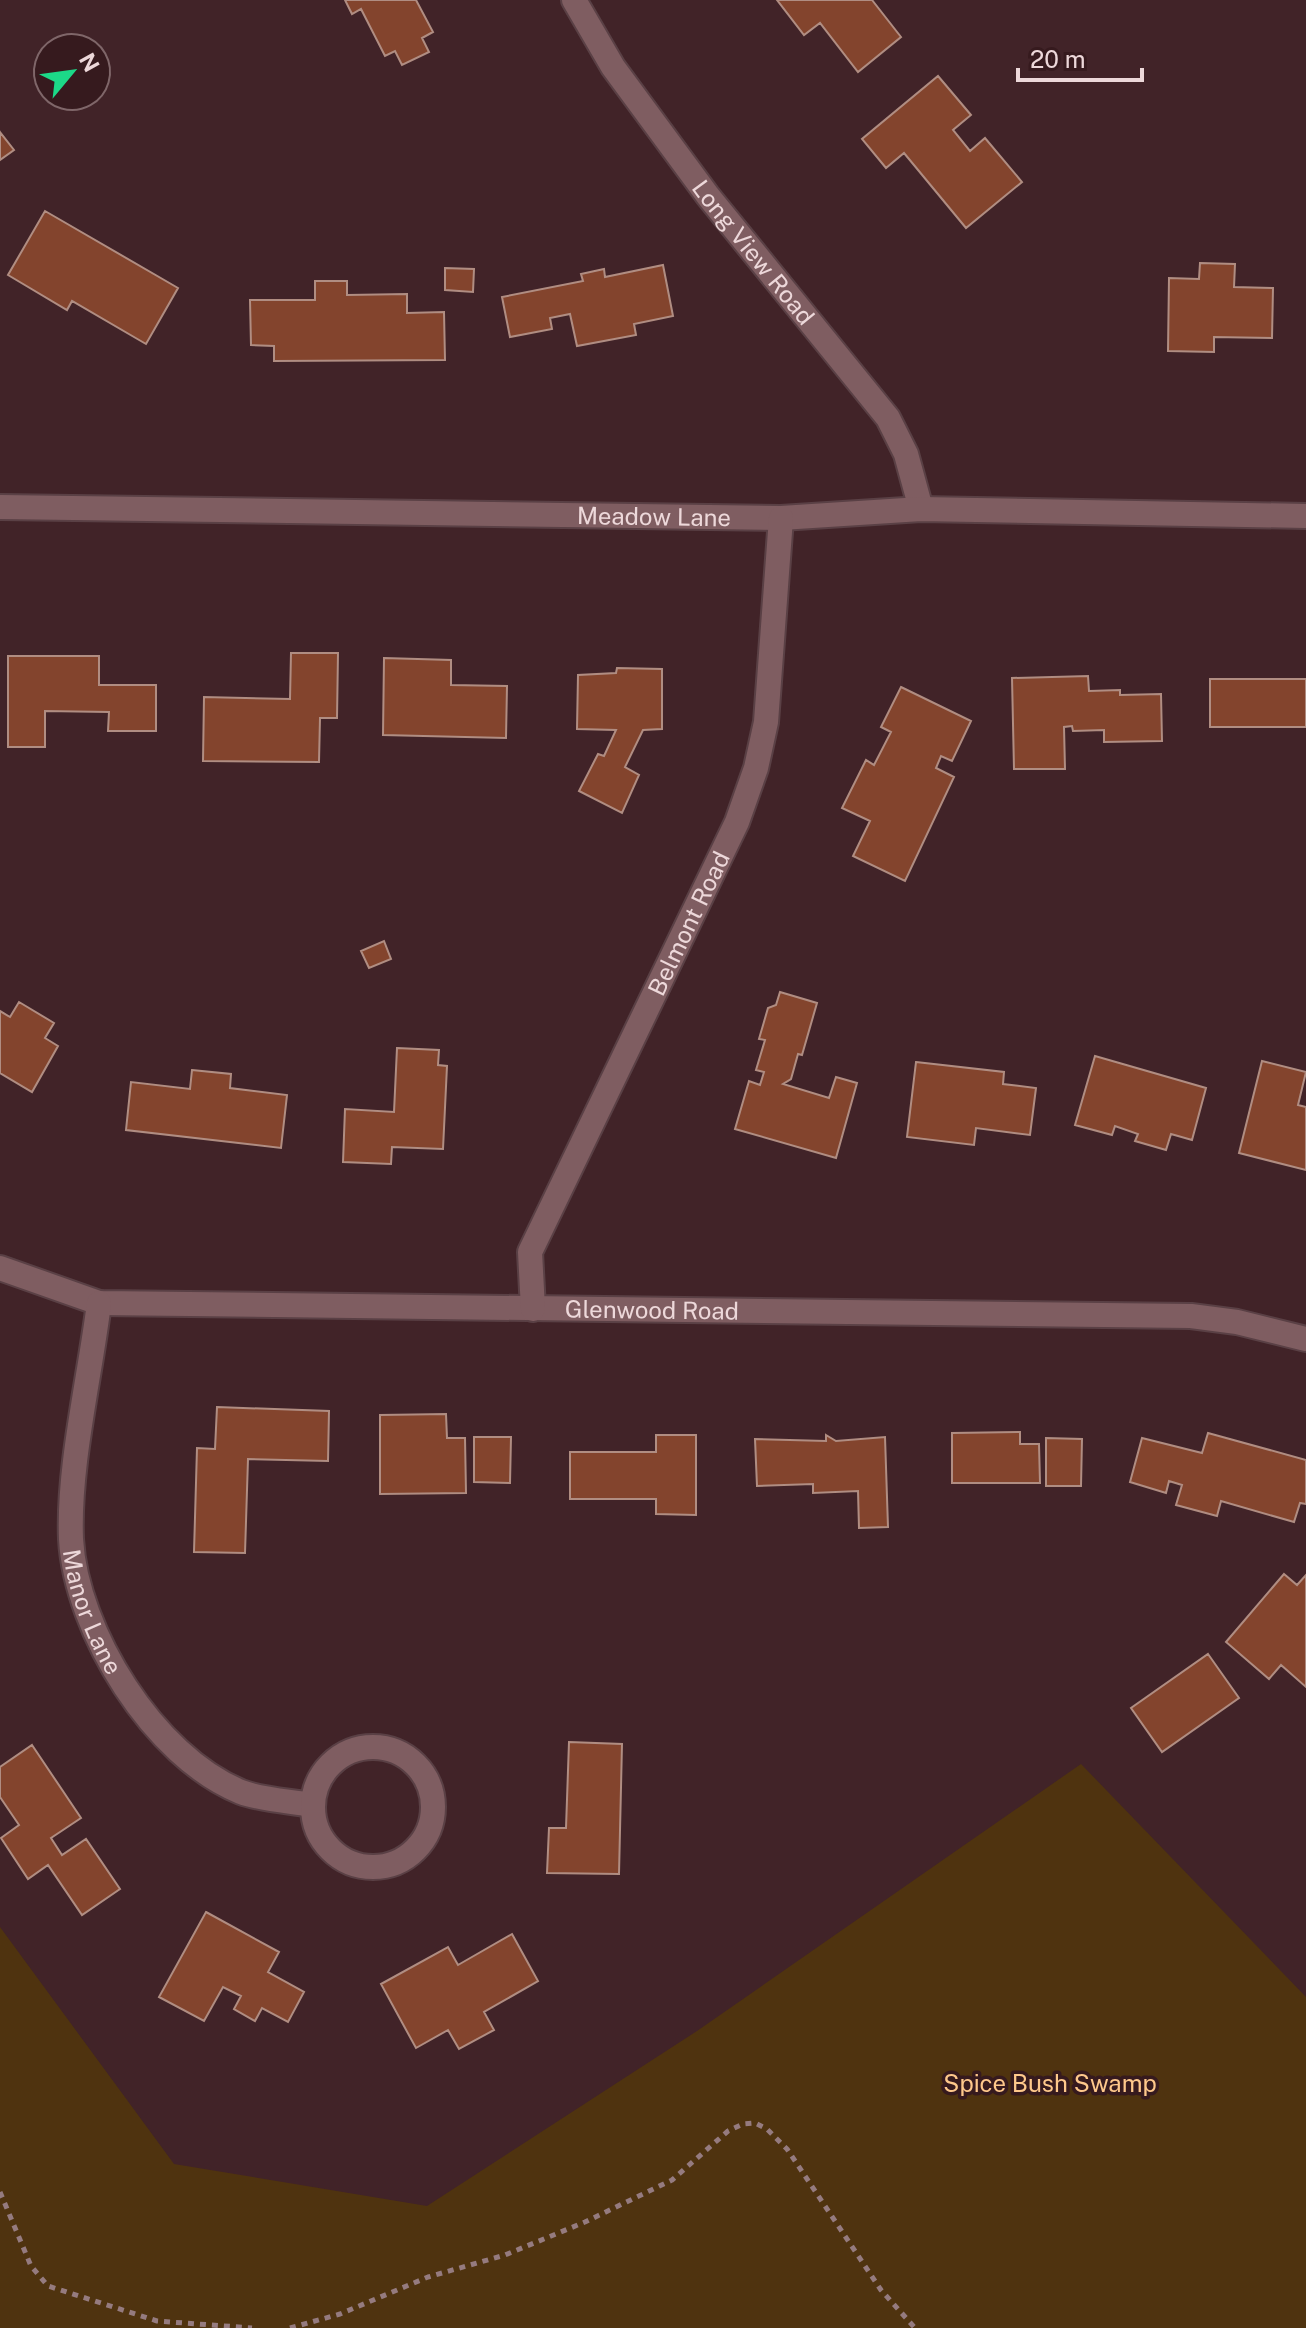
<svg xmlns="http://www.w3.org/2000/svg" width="1306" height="2328" viewBox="0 0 1306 2328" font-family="'Public Sans',sans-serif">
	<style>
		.green { fill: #4f330f }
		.building { fill: #83442d; stroke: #b08d82; stroke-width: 2 }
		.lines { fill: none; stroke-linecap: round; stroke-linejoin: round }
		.minor-casing { stroke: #5a4045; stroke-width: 28 }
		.path { stroke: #957b7f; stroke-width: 5; stroke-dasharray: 6 6; stroke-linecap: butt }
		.minor { stroke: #7f5d61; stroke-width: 24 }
		.labels { text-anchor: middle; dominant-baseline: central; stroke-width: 7; stroke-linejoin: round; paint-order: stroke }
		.street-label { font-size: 24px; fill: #edd8da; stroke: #361a1e }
		.park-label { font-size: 24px; fill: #fec88b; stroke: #361a1e }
	</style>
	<rect width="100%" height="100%" fill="#412328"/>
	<path class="green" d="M 1081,1764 L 1306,1997 L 1306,2328 L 0,2328 L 0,1927 L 174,2164 L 427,2206 L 697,2031 Z"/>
	<path class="building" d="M 345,0 L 416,0 L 433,32 L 422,38 L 429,52 L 402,65 L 395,51 L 385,56 L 361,9 L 352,14 Z
		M 777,0 L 872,0 L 901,37 L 858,72 L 820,23 L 804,35 Z
		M 938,76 L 971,115 L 953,130 L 970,151 L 985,138 L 1022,182 L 966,228 L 904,153 L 886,168 L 862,139 Z
		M 0,132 L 14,150 L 0,160 Z
		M 45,211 L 178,288 L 146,344 L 72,301 L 67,310 L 8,275 Z
		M 1200,263 L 1235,264 L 1234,287 L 1273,288 L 1272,338 L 1214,337 L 1214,352 L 1168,351 L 1169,278 L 1199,279 Z
		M 663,265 L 673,316 L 634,324 L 636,335 L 577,346 L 570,314 L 550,318 L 552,329 L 510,337 L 502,297 L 583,281 L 581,274 L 604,269 L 605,277 Z
		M 445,268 L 474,269 L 473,292 L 445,290 Z
		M 315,281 L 347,281 L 347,295 L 407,294 L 407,313 L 444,312 L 445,360 L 274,361 L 274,346 L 251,345 L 250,300 L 315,300 Z
		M 291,653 L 338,653 L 337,718 L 320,718 L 319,762 L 203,761 L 204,697 L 290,699 Z
		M 8,656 L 99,656 L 99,685 L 156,685 L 156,731 L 108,731 L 109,712 L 45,711 L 45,747 L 8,747 Z
		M 384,658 L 451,660 L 451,685 L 507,686 L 506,738 L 383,735 Z
		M 617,668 L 662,669 L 662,729 L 643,730 L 625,767 L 639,775 L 622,813 L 579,791 L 598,754 L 604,756 L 616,730 L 577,729 L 578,675 L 616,673 Z
		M 1088,676 L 1089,691 L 1120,690 L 1120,695 L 1161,694 L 1162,741 L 1104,742 L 1104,730 L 1073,731 L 1072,726 L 1064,727 L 1065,769 L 1014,769 L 1012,678 Z
		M 1210,679 L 1306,679 L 1306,727 L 1210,727 Z
		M 901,687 L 971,721 L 952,761 L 941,756 L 936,768 L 954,777 L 905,881 L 853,856 L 870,821 L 842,808 L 866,760 L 874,765 L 891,732 L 881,727 Z
		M 384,941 L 391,959 L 369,968 L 361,951 Z
		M 780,992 L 817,1003 L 802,1055 L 798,1054 L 791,1079 L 783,1084 L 829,1098 L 836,1077 L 857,1083 L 836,1158 L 735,1129 L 749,1081 L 760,1085 L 764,1072 L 756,1070 L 765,1040 L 759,1039 L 768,1008 L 776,1005 Z
		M 19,1002 L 54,1023 L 45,1038 L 58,1046 L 32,1092 L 0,1073 L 0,1011 L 10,1017 Z
		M 397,1048 L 439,1050 L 438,1065 L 447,1066 L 443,1149 L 392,1147 L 391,1164 L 343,1162 L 345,1109 L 394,1112 Z
		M 1095,1056 L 1206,1088 L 1192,1140 L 1171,1134 L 1166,1150 L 1135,1141 L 1138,1134 L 1115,1126 L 1112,1135 L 1075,1125 Z
		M 1262,1061 L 1306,1072 L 1298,1105 L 1306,1107 L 1306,1170 L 1239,1153 Z
		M 916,1062 L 1004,1072 L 1003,1084 L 1036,1088 L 1030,1135 L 976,1128 L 974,1145 L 907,1137 Z
		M 192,1070 L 231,1074 L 230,1088 L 287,1095 L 281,1148 L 126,1130 L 131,1082 L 190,1089 Z
		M 217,1407 L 329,1411 L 328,1461 L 248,1459 L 245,1553 L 194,1552 L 197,1448 L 215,1449 Z
		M 446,1414 L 447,1438 L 465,1438 L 466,1493 L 380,1494 L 380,1415 Z
		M 1020,1432 L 1020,1444 L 1039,1444 L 1040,1483 L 952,1483 L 952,1433 Z
		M 1208,1433 L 1306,1460 L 1306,1504 L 1300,1503 L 1294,1522 L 1221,1501 L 1217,1516 L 1176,1505 L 1182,1485 L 1169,1481 L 1166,1493 L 1130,1482 L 1142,1438 L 1202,1453 Z
		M 656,1435 L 696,1435 L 696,1515 L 656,1514 L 656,1499 L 570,1499 L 570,1452 L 656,1452 Z
		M 826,1435 L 836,1441 L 885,1437 L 888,1527 L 859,1528 L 858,1491 L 813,1493 L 813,1484 L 757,1486 L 755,1439 L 826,1441 Z
		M 474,1437 L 511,1437 L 510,1483 L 474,1482 Z
		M 1046,1438 L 1082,1439 L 1081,1486 L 1046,1486 Z
		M 1284,1574 L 1297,1585 L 1306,1575 L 1306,1687 L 1281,1665 L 1269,1679 L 1226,1642 Z
		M 1208,1654 L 1239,1698 L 1162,1752 L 1131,1708 Z
		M 569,1742 L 622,1744 L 619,1874 L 547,1873 L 549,1828 L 566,1828 Z
		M 32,1745 L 81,1818 L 51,1838 L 62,1855 L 86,1839 L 120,1889 L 82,1915 L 48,1865 L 28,1879 L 1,1838 L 19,1825 L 0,1797 L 0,1767 Z
		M 206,1912 L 279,1952 L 268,1972 L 304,1992 L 288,2022 L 262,2008 L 255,2021 L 234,2009 L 241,1996 L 223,1987 L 204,2021 L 159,1997 Z
		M 512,1934 L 538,1981 L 484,2012 L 494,2030 L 459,2049 L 448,2030 L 416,2048 L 381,1984 L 448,1947 L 458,1965 Z"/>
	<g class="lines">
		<g class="minor-casing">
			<g id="minor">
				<path id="s1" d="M 574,0 L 613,67 L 708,196 L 888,418 L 906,454 L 921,509"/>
				<path id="s2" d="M 0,507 L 781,518 L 921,509 L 1306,516"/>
				<path id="s3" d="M 0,1268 L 99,1303 L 1191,1316 L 1237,1322 L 1306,1339"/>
				<path id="s4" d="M 99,1303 C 90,1377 68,1466 71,1539 C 76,1631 154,1757 241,1792 C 262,1800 290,1801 313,1805"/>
				<path id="s5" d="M 533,1309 L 530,1252 L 737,822 L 756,768 L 766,722 L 781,518"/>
				<circle cx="373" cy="1807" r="60"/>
			</g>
		</g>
		<path class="path" d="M 0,2192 L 31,2266 L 48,2286 L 157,2321 L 252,2328
			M 290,2328 L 340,2314 L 428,2277 L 505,2255 L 585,2222 L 672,2180 L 728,2131 L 743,2124 L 755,2123 L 767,2129 L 787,2149 L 881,2290 L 915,2328"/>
		<use href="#minor" class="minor"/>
	</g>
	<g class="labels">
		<g class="street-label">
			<text stroke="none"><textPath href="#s1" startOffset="310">Long View Road</textPath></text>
			<text stroke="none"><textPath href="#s2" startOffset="654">Meadow Lane</textPath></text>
			<text stroke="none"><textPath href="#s5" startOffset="422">Belmont Road</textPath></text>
			<text stroke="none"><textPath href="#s3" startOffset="658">Glenwood Road</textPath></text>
			<text stroke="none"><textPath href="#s4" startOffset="314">Manor Lane</textPath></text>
		</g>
		<g class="park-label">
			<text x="1050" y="2083">Spice Bush Swamp</text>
		</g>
	</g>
	<g transform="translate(72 72) rotate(61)"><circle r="38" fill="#361a1e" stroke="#7f6669" stroke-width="2"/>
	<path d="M0-6L14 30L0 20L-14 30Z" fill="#1cd988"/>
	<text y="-12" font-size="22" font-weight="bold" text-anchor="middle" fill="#edd8da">N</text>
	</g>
	<path d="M1018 68v12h124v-12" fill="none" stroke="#edd8da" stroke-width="4"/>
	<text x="1030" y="68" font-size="24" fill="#edd8da" stroke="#361a1e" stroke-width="6" paint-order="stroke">20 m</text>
</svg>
